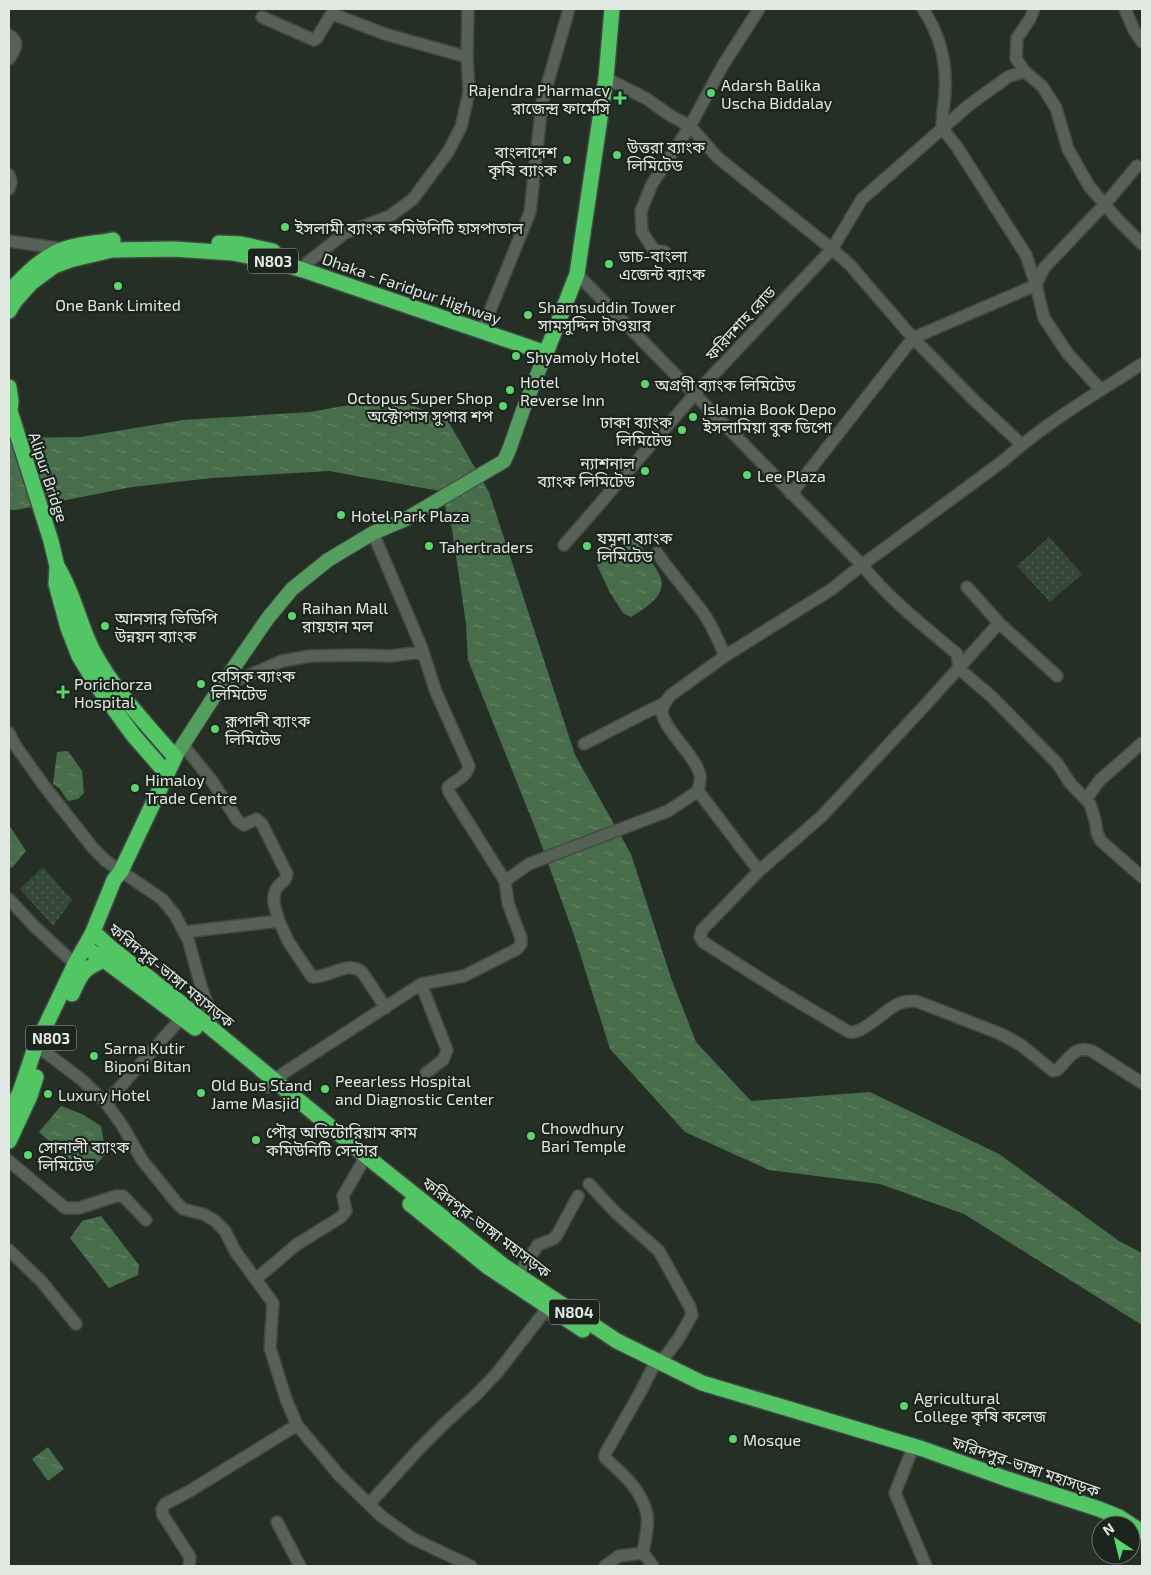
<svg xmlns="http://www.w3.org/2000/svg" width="1151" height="1575" viewBox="0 0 1151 1575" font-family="'Exo 2','Noto Sans Bengali',sans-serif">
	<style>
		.park { fill: url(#park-dots) }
		.water { fill: url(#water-ripples) }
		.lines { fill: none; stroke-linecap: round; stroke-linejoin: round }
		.minor-casing { stroke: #424942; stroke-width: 14 }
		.major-casing { stroke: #424942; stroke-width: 16 }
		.highway-casing { stroke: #424942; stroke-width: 18 }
		.minor { stroke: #576157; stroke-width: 11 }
		.major { stroke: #549e5f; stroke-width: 14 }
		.highway { stroke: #52c664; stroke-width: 15 }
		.poi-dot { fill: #5bd56e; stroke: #1c251d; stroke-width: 2 }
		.labels { text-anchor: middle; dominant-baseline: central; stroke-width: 4.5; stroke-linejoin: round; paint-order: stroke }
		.shield { fill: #1c251d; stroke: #a7aea7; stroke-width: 1 }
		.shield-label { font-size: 15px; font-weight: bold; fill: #e2e8e2 }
		.poi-label { font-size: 16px; fill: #e2e8e2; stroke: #1c251d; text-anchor: start }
		.street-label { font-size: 16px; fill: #e2e8e2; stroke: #1c251d }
	</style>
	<defs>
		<pattern id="park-dots" width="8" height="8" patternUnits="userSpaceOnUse" patternTransform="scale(1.25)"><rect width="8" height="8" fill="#334835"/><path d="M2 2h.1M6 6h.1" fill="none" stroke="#506252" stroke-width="1.8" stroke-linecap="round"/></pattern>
		<pattern id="water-ripples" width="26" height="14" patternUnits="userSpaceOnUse" patternTransform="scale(1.25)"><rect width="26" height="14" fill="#486d4b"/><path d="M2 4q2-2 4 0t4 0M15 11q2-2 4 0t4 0" fill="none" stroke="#628265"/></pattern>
	</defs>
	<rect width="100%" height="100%" fill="#262f26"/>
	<path class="park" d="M 1049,537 L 1082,574 L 1050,602 L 1017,566 Z
		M 43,867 L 72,900 L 53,926 L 20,889 Z"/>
	<path class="water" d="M 394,397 L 448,421 L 489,492 L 575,755 L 631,854 L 671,978 L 696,1042 L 751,1101 L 870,1092 L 999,1154 L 1119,1241 L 1142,1253 L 1142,1325 L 964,1214 L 880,1184 L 769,1170 L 685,1132 L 610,1049 L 575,938 L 536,830 L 468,660 L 466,624 L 452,529 L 440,491 L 329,471 L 212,478 L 132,487 L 16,510 L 9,510 L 9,438 L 81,437 L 183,420 L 310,412 Z
		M 632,539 C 642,545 646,553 652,563 C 655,567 658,571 660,576 C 668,596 645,608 631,617 L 623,613 L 609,591 L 597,565 L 610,556 L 613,557 L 620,545 Z
		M 68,751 L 82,771 L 84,793 L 78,799 L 68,801 L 59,788 L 53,784 L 57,752 Z
		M 9,825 L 26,851 L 12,868 L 9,866 Z
		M 61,1106 L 82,1114 L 101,1126 L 106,1153 L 96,1165 L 82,1171 L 39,1132 Z
		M 101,1216 L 139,1265 L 138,1275 L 109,1288 L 70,1238 L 82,1221 Z
		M 48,1447 L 64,1469 L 48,1481 L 32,1459 Z"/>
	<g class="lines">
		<g class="minor-casing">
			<path id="minor" d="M 923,9 C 940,35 947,61 945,93 C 944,105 942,116 942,128 L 957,147 L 1026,255 L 1036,285 L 1044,318 L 1068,354 L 1101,390
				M 1034,9 L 1030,19 L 1017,38 L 1016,58 L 1024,71 L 1042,86 L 1056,108 L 1068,149 L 1089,186 L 1117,219 L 1142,244
				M 1125,9 L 1134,30 L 1142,42
				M 262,17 L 314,40 L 317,38 L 330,16 L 332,14 L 335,15 L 385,34 L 467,57
				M 9,35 C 21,42 14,51 9,59
				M 606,78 L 647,99 L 671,116 L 690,126 L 717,157 L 832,249 L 850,265 L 913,338 L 975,401 L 1021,444
				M 9,175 L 11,182 L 9,189
				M 9,241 L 64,249
				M 665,252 L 654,250 L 642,232 L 641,211 L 652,184 L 690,126 L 723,65 L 759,9
				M 303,270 L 308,262 L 345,233 L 390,216 L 413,199 L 448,152 L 461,127 L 469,92 L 467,57 L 468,9
				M 577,274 L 862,565 L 1003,461 C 1045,423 1095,394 1142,364
				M 485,323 L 530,212 L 542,103 L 569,9
				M 791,494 L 913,338 L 1036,285 L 1044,268 L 1105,204 L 1137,166
				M 373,533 L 421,646 L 436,692 L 469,766 C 467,777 456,780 448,787 L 449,792 L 505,881
				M 564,545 L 694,395 L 832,249 L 862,199 L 969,105 L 1008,77 L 1024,71
				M 657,553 C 671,573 687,591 701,610 C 712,624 718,640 725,656
				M 967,587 L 999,623 L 1057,676
				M 999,623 L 930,700 L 822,816 L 759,871 L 702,930 L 700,937 L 703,942 L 785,994 L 849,1032 C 862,1035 884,1011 896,1005 C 903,1001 909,1001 916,1001 L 1001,1034 L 1021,1045 L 1053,1071 L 1057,1070 C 1069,1059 1074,1045 1092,1051 L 1142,1083
				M 221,686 L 247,676 L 282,661 L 310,656 L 361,655 L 389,656 L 423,652
				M 9,733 L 15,745 L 45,787 L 93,848 L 106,861 L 162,899 L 175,915 L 184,932 L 279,921 L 288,941 L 312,977 C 330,978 345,960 362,972 L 386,1008
				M 584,744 L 664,703
				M 183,745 L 212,781 L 238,821 L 244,825 L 256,819 L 262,824 L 287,874 C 286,880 284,881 280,884 C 269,895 275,908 279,921
				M 1086,799 L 1100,780 L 1142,743
				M 759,871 L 698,791 C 699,786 701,780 700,775 C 696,756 664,730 662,712 C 662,705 667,700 671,695 L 725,656 L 832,589 L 862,565 C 889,599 924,626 957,654 L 959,668 L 964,673 L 991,696 L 1057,763 L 1070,783 L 1090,804 L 1095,820 L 1097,833 L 1101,841 L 1142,877
				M 9,899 L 34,926 L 75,964
				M 184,932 L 188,939 L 201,986 L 212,1017 L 211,1028
				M 421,984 L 447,1050 L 443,1060 L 426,1073
				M 35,1048 L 45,1052 L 82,1080 L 106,1103 L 122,1125 L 142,1160 L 176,1202 L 183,1209 L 203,1214 L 214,1220 L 225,1231 L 235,1251 L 273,1303 L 270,1348 L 286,1399 L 297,1425 L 339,1475 L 381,1516 L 412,1538 L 471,1566
				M 268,1087 L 273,1080 L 421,984 L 464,976 L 517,949 L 521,944 L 521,938 L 508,903 L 505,881 L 529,864 L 668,811 L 698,791
				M 106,1103 L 182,1017
				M 9,1161 L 65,1208 L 79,1208 L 116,1196 L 123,1196 L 146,1220
				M 589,1184 L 615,1212 L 659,1251 L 690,1307 L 692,1315 L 679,1338 L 665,1357 L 656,1361 L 641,1391 L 605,1454 L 605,1458 C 623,1474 641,1489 647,1514 C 649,1526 645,1540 643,1553 L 653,1566
				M 9,1250 L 42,1282 L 76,1324
				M 518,1275 L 538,1245 L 553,1239 L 557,1235 L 578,1196
				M 256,1279 L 296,1245 L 341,1217 L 346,1211 L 343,1196 L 366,1156
				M 911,1445 L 910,1455 L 895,1493 L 926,1566
				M 369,1504 L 420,1448 L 446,1422 L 476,1395 L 497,1373 L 552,1302
				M 277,1522 L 300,1566
				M 189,1566 L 190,1557 L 163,1515 L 162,1509 L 165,1504 L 188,1492 L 297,1425
				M 605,1566 L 619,1556 L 643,1553"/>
		</g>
		<g class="major-casing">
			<path id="major" d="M 175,757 L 221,686 L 268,618 L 292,589 L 328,560 L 373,533 L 406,519 L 504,461 L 509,450 L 523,410 L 546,353"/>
		</g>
		<g class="highway-casing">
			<path id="highway" d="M 219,243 L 241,244 L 273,251
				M 9,292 C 24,276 42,257 64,249 C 78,244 98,243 113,240
				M 9,311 L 15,301 L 31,283 L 54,266 L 70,260 L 112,250 L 174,249 L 233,253 L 273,261 L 303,270 L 546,353 L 577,274 L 606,78 L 612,9
				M 9,387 L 11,401 L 10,411 L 51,541 L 57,566 L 56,584 L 68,628 L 79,656 L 96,684 L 133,735 L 167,774
				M 92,934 L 99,937 L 111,948 L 182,1004 L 366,1156 L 504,1266 L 617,1341 L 702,1383 L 923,1449 L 1007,1479 L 1099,1509 L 1119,1517 L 1142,1532
				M 85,947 L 104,960 L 195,1028
				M 72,994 C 76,986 79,976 86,970 C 94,963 104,962 109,954
				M 9,1114 L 20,1092 L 35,1048 L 75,964 L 92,934 L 114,880 L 121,871 L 175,757 C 146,724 114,690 93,651 C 79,624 74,593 57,566
				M 9,1141 L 30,1096 L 36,1077
				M 410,1204 L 488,1267 L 583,1330"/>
		</g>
		<use href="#minor" class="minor"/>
		<use href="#major" class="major"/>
		<use href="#highway" class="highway"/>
	</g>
	<g class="poi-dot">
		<circle cx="711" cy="93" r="5"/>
		<path d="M617.5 90.5h5v5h5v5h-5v5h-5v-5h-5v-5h5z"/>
		<circle cx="617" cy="155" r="5"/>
		<circle cx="567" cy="160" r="5"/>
		<circle cx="285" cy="227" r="5"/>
		<circle cx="609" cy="264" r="5"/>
		<circle cx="118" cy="286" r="5"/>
		<circle cx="528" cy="315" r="5"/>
		<circle cx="516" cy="356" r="5"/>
		<circle cx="645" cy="384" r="5"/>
		<circle cx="510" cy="390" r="5"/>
		<circle cx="503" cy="406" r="5"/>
		<circle cx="693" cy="417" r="5"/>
		<circle cx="682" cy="430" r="5"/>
		<circle cx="645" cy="471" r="5"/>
		<circle cx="747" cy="475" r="5"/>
		<circle cx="341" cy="515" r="5"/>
		<circle cx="429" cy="546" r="5"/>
		<circle cx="587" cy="546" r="5"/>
		<circle cx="292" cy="616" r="5"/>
		<circle cx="105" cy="626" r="5"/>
		<circle cx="201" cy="684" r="5"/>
		<path d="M60.5 684.5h5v5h5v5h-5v5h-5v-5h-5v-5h5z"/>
		<circle cx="215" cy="729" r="5"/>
		<circle cx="135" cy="788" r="5"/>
		<circle cx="94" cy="1056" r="5"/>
		<circle cx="325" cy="1089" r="5"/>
		<circle cx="201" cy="1093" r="5"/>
		<circle cx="48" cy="1094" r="5"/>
		<circle cx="531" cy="1136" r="5"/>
		<circle cx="256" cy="1140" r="5"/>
		<circle cx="28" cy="1155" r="5"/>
		<circle cx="904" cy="1406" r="5"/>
		<circle cx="733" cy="1439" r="5"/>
	</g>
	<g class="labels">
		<g class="shield">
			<rect x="248" y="248.5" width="50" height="25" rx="4"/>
			<rect x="26" y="1025.5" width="50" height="25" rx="4"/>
			<rect x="549" y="1299.5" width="50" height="25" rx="4"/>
		</g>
		<g class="shield-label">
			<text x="273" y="261">N803</text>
			<text x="51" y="1038">N803</text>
			<text x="574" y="1312">N804</text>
		</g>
		<g class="poi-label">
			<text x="721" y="84">Adarsh Balika<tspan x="721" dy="18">Uscha Biddalay</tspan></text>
			<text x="610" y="89" text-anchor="end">Rajendra Pharmacy<tspan x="610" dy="18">রাজেন্দ্র ফার্মেসি</tspan></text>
			<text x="627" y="146">উত্তরা ব্যাংক<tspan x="627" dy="18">লিমিটেড</tspan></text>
			<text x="557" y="151" text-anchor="end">বাংলাদেশ<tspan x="557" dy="18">কৃষি ব্যাংক</tspan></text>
			<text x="295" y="227">ইসলামী ব্যাংক কমিউনিটি হাসপাতাল</text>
			<text x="619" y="255">ডাচ-বাংলা<tspan x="619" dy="18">এজেন্ট ব্যাংক</tspan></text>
			<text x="118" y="304" text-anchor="middle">One Bank Limited</text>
			<text x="538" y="306">Shamsuddin Tower<tspan x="538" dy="18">সামসুদ্দিন টাওয়ার</tspan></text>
			<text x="526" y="356">Shyamoly Hotel</text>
			<text x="520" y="381">Hotel<tspan x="520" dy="18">Reverse Inn</tspan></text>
			<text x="655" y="384">অগ্রণী ব্যাংক লিমিটেড</text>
			<text x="493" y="397" text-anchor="end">Octopus Super Shop<tspan x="493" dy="18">অক্টোপাস সুপার শপ</tspan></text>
			<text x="703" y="408">Islamia Book Depo<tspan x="703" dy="18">ইসলামিয়া বুক ডিপো</tspan></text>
			<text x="672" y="421" text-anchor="end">ঢাকা ব্যাংক<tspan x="672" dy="18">লিমিটেড</tspan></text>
			<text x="635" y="462" text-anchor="end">ন্যাশনাল<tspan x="635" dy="18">ব্যাংক লিমিটেড</tspan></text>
			<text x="757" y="475">Lee Plaza</text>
			<text x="351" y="515">Hotel Park Plaza</text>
			<text x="597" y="537">যমুনা ব্যাংক<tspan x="597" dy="18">লিমিটেড</tspan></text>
			<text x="439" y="546">Tahertraders</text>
			<text x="302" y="607">Raihan Mall<tspan x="302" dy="18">রায়হান মল</tspan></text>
			<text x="115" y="617">আনসার ভিডিপি<tspan x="115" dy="18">উন্নয়ন ব্যাংক</tspan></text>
			<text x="211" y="675">বেসিক ব্যাংক<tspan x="211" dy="18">লিমিটেড</tspan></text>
			<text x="74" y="683">Porichorza<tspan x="74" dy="18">Hospital</tspan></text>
			<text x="225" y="720">রূপালী ব্যাংক<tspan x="225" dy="18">লিমিটেড</tspan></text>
			<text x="145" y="779">Himaloy<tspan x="145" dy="18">Trade Centre</tspan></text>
			<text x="104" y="1047">Sarna Kutir<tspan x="104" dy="18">Biponi Bitan</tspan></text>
			<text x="335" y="1080">Peearless Hospital<tspan x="335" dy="18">and Diagnostic Center</tspan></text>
			<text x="211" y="1084">Old Bus Stand<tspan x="211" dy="18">Jame Masjid</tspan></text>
			<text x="58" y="1094">Luxury Hotel</text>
			<text x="541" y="1127">Chowdhury<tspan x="541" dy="18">Bari Temple</tspan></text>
			<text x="266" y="1131">পৌর অডিটোরিয়াম কাম<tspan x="266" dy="18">কমিউনিটি সেন্টার</tspan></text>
			<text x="38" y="1146">সোনালী ব্যাংক<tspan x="38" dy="18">লিমিটেড</tspan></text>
			<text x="914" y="1397">Agricultural<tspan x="914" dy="18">College কৃষি কলেজ</tspan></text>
			<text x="743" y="1439">Mosque</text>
		</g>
		<g class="street-label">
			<text transform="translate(412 288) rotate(19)">Dhaka - Faridpur Highway</text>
			<text transform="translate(740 323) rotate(-47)">ফরিদশাহ রোড</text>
			<text transform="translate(49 477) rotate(72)">Alipur Bridge</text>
			<text transform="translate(172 975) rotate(39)">ফরিদপুর-ভাঙ্গা মহাসড়ক</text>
			<text transform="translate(487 1227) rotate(37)">ফরিদপুর-ভাঙ্গা মহাসড়ক</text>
			<text transform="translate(1026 1466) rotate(19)">ফরিদপুর-ভাঙ্গা মহাসড়ক</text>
		</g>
	</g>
	<rect width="1151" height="1575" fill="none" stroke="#e2e8e2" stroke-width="20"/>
	<g transform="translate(1116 1540) rotate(325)"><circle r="24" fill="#1c251d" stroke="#6b736c"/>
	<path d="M0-4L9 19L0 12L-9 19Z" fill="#5bd56e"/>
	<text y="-8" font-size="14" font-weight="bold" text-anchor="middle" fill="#e2e8e2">N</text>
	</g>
</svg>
